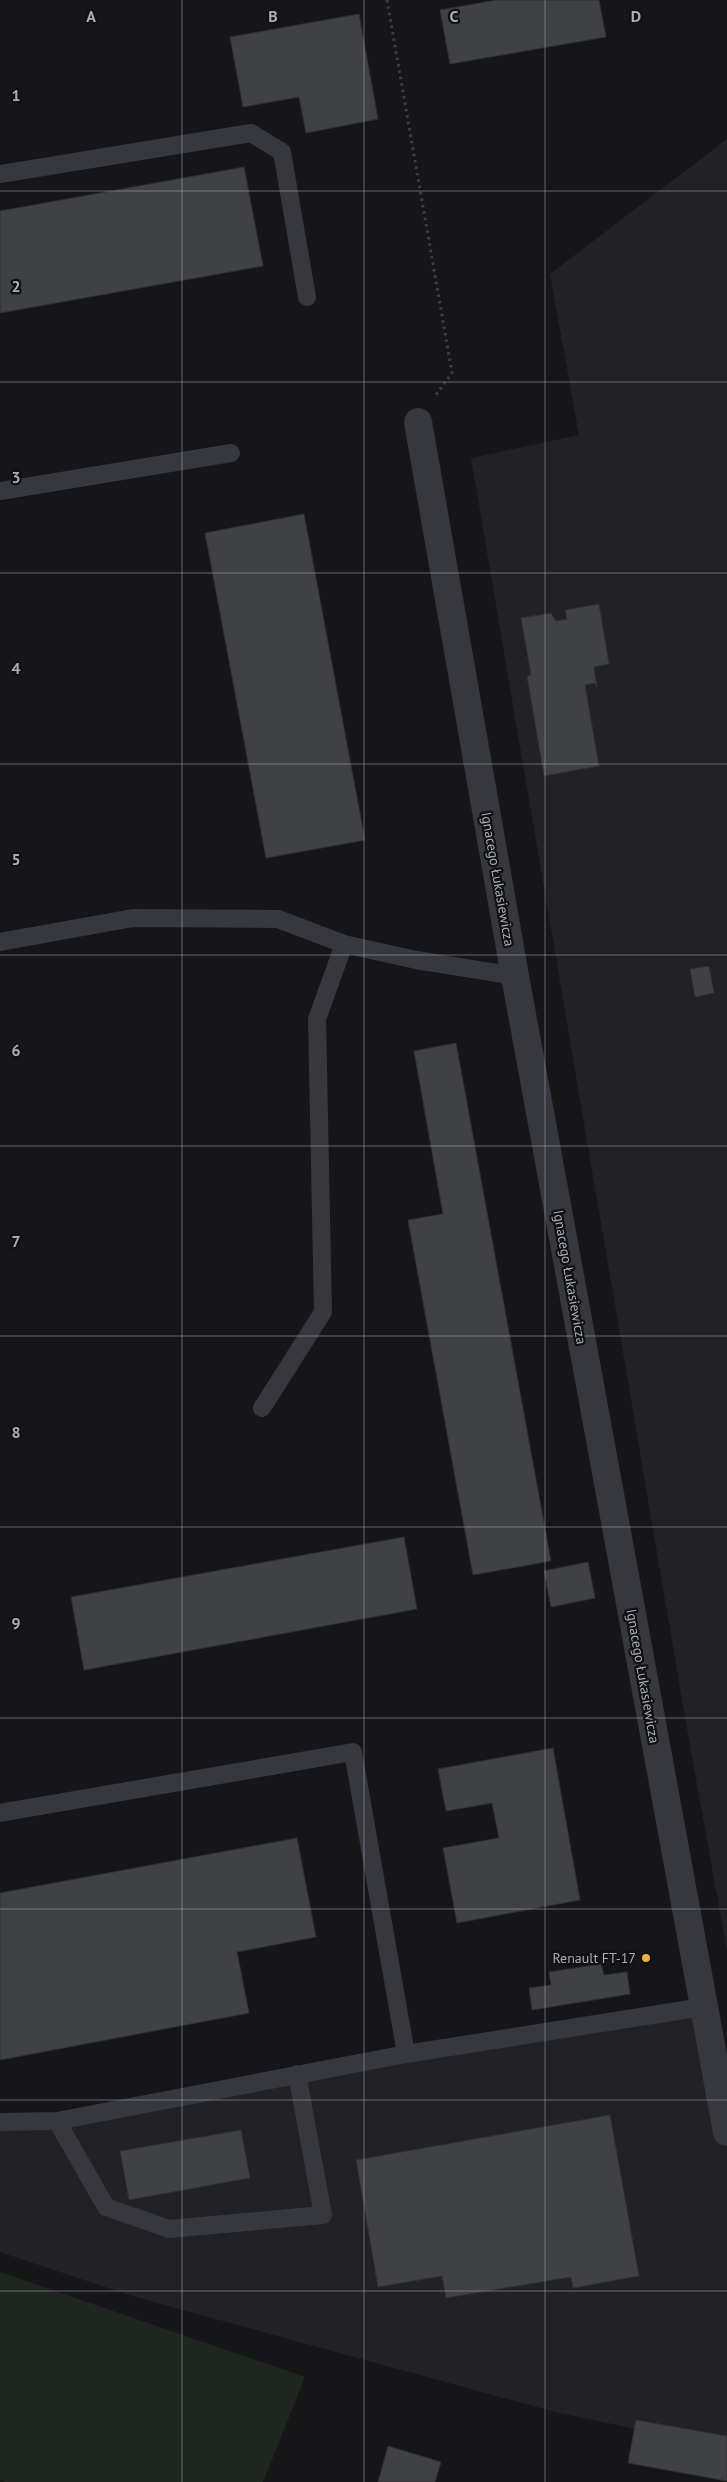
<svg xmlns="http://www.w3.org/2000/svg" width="727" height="2482" viewBox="0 0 727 2482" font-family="'PT Sans',sans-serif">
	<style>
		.built { fill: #222225 }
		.green { fill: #1e261f }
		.building { fill: #404145; stroke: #303034 }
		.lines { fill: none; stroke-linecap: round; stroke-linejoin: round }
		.path { stroke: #3d3f44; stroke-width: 3; stroke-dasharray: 2.5 4; stroke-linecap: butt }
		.service { stroke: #37383d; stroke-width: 18 }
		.minor { stroke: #37383d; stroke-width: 28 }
		.grid { fill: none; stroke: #a8adb8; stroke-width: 1; stroke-opacity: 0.55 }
		.poi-dot { fill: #f2b134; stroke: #111113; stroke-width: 2 }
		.labels { text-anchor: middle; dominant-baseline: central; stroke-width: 4.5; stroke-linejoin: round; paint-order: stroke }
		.street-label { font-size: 14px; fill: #a8adb8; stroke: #111113 }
		.poi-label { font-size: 14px; fill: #a8adb8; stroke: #111113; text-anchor: end }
		.grid-label { font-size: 16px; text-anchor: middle; font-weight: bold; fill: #a8adb8; stroke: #111113; stroke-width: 4.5; stroke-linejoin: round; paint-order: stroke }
	</style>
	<rect width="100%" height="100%" fill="#161618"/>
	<path class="built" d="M 727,139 L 727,1951 L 687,1729 L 471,458 L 579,435 L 550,274 Z
		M 703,2007 L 727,2132 L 727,2448 L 555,2412 L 132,2296 L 0,2252 L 0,2122 Z"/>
	<path class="green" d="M 0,2272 L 305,2377 L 263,2482 L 5,2482 L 0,2480 Z"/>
	<path class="building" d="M 497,0 L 599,0 L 606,37 L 450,64 L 440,10 Z
		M 359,14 L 378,119 L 306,133 L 299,97 L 243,107 L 230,37 Z
		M 244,167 L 263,266 L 0,313 L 0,211 Z
		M 304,514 L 365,840 L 266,858 L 205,533 Z
		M 599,604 L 609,664 L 594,667 L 597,687 L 596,687 L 595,683 L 585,685 L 599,766 L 544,776 L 527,676 L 531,675 L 521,618 L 551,613 L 556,621 L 567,619 L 565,610 Z
		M 709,966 L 714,993 L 695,997 L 690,969 Z
		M 456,1043 L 551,1561 L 473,1575 L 408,1220 L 443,1214 L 414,1051 Z
		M 404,1537 L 417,1609 L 84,1670 L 71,1597 Z
		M 588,1562 L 595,1598 L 551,1607 L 544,1571 Z
		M 553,1748 L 580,1900 L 457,1923 L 443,1848 L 499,1838 L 492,1803 L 446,1811 L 438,1769 Z
		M 297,1838 L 316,1937 L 237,1952 L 249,2013 L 0,2060 L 0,1893 Z
		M 601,1964 L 604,1975 L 627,1972 L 630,1994 L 532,2010 L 529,1988 L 551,1985 L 549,1972 Z
		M 610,2115 L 639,2276 L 573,2288 L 571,2277 L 446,2298 L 442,2276 L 378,2287 L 356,2160 Z
		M 241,2130 L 250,2178 L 129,2200 L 120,2151 Z
		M 636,2420 L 727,2436 L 727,2481 L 628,2463 Z
		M 388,2446 L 441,2462 L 435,2482 L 378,2482 Z"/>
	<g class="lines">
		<path class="path" d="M 387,0 L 452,373 L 435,396"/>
		<path class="service" d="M 0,174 L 251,133 L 282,152 L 307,297
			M 0,491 L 231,453
			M 0,942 L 133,918 L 278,919 L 344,944 L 416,960 L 515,976
			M 262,1408 L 323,1312 L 317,1019 L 344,944
			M 0,1813 L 353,1752 L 406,2054
			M 57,2121 L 106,2207 L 169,2229 L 323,2215 L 297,2074
			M 0,2122 L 57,2121 L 406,2054 L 703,2007"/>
		<path class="minor" d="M 418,422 L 515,976 L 727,2132"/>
	</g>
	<path class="grid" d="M 182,0 L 182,2482M 364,0 L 364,2482M 545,0 L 545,2482M 0,191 L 727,191M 0,382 L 727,382M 0,573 L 727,573M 0,764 L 727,764M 0,955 L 727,955M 0,1146 L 727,1146M 0,1336 L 727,1336M 0,1527 L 727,1527M 0,1718 L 727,1718M 0,1909 L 727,1909M 0,2100 L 727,2100M 0,2291 L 727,2291"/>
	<circle class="poi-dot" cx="646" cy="1958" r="5"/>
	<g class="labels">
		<g class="street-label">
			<text transform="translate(498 879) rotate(80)">Ignacego Łukasiewicza</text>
			<text transform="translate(570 1277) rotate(80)">Ignacego Łukasiewicza</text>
			<text transform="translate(643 1676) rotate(80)">Ignacego Łukasiewicza</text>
		</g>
		<g class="poi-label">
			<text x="636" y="1958">Renault FT-17</text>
		</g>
	</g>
	<g class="grid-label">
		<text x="91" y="22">A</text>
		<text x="273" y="22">B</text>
		<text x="454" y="22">C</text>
		<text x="636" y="22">D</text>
		<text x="16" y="101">1</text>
		<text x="16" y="292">2</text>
		<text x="16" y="483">3</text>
		<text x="16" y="674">4</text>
		<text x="16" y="865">5</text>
		<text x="16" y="1056">6</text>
		<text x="16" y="1247">7</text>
		<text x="16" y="1438">8</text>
		<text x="16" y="1629">9</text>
	</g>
</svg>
